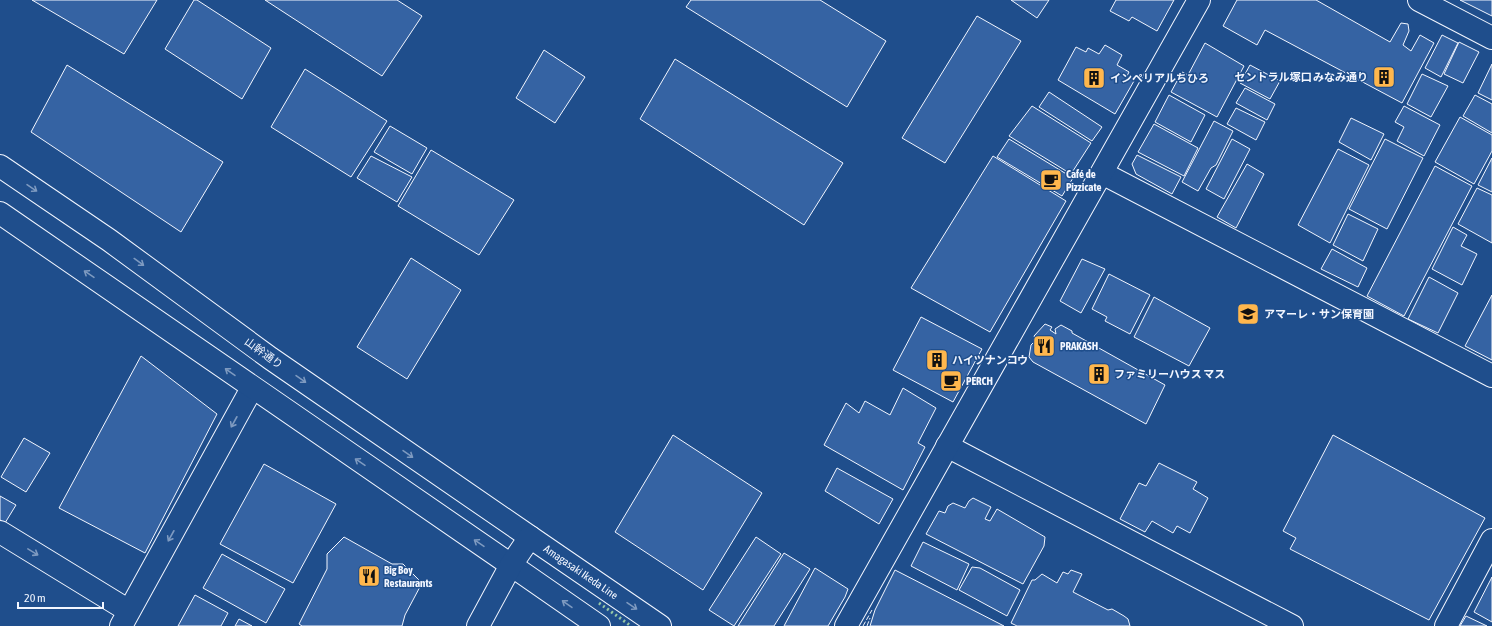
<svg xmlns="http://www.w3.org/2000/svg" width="1492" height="626" viewBox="0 0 1492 626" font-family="'Asap Condensed','Noto Sans JP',sans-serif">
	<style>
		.building { fill: #3563a3; stroke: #f2f6ff }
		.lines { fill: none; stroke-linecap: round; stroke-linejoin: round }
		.minor-casing { stroke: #f2f6ff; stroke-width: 24 }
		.tertiary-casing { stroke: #f2f6ff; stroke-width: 24 }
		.primary-casing { stroke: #f2f6ff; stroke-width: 24 }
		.minor { stroke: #1f4e8c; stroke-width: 22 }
		.tertiary { stroke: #1f4e8c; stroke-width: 22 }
		.primary { stroke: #1f4e8c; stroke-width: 22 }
		.hedge { stroke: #97c8a6; stroke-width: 3; stroke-dasharray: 2 3; stroke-linecap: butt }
		.fence { stroke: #f2f6ff; stroke-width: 1; stroke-dasharray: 5 2; stroke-linecap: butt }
		.oneway { stroke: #7e9ac0 }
		.labels { text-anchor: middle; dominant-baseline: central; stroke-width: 3; stroke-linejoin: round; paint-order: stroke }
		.poi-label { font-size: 11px; font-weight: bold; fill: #f2f6ff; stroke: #1f4e8c; text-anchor: start }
		.street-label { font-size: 11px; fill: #f2f6ff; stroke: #1f4e8c }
	</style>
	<rect width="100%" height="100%" fill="#1f4e8c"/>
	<path class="building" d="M 32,0 L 157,0 L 124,54 Z
		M 194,0 L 197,0 L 271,48 L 242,99 L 165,49 Z
		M 265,0 L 397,0 L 422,16 L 382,76 Z
		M 691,0 L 820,0 L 886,41 L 847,107 L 686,7 Z
		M 1011,0 L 1049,0 L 1037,18 Z
		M 1116,0 L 1174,0 L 1157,31 L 1132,17 L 1129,21 L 1110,11 Z
		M 1237,0 L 1316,0 L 1390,42 L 1401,23 L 1408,24 L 1409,31 L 1403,45 L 1411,51 L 1420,35 L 1434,43 L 1402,103 L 1265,30 L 1257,45 L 1223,26 Z
		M 1460,0 L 1492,0 L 1492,16 Z
		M 977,16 L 1021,41 L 945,163 L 902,138 Z
		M 1442,35 L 1458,43 L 1441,77 L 1425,68 Z
		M 1459,42 L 1479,52 L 1463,83 L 1444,74 Z
		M 1205,43 L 1244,66 L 1217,117 L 1171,92 L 1182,72 L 1188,75 Z
		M 1105,45 L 1122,55 L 1117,65 L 1129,72 L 1127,76 L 1134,81 L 1115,114 L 1058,80 L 1076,47 L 1086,52 L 1088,48 L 1099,54 Z
		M 544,50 L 585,77 L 555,123 L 516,98 Z
		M 675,59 L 843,163 L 804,225 L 640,119 Z
		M 1492,64 L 1492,100 L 1478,93 Z
		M 67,65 L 223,162 L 181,232 L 31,132 Z
		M 1250,65 L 1280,81 L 1270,99 L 1240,83 Z
		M 305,69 L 387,121 L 351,177 L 271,127 Z
		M 1422,74 L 1448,86 L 1431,117 L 1407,104 Z
		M 1245,88 L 1275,104 L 1267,120 L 1236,103 Z
		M 1049,92 L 1102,127 L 1092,141 L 1039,107 Z
		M 1169,95 L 1205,115 L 1191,142 L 1155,122 Z
		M 1475,95 L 1492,104 L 1492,133 L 1463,116 Z
		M 1032,106 L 1091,143 L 1071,174 L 1009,136 Z
		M 1404,106 L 1440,125 L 1424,156 L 1397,141 L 1404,127 L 1395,122 Z
		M 1236,108 L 1265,122 L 1256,140 L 1227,124 Z
		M 1460,117 L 1492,135 L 1492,151 L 1474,184 L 1435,162 Z
		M 1351,118 L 1384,134 L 1371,160 L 1339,142 Z
		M 1214,121 L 1233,131 L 1216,165 L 1211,168 L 1198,191 L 1182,182 Z
		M 1154,124 L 1198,148 L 1184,176 L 1138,152 Z
		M 390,126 L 427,148 L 412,174 L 374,152 Z
		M 1009,139 L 1073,178 L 1062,196 L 997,157 Z
		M 1232,139 L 1250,149 L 1224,199 L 1206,189 Z
		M 1385,139 L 1423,158 L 1387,229 L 1349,209 Z
		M 1338,149 L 1369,165 L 1330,243 L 1298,225 Z
		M 431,150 L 514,200 L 479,255 L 398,206 Z
		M 1137,155 L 1181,177 L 1172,194 L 1136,174 L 1132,164 Z
		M 371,156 L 412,177 L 397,202 L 357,178 Z
		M 993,156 L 1066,201 L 990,332 L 911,288 Z
		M 1492,158 L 1492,192 L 1478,185 Z
		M 1247,164 L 1264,174 L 1236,228 L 1217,217 Z
		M 1435,166 L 1472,186 L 1404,316 L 1367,296 Z
		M 1477,188 L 1492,195 L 1492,243 L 1458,224 Z
		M 1348,214 L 1378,229 L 1363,261 L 1333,245 Z
		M 1453,227 L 1467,235 L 1461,246 L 1477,254 L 1462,285 L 1432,269 Z
		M 1332,249 L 1367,268 L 1358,287 L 1321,269 Z
		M 411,258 L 461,290 L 407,379 L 357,347 Z
		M 1082,259 L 1105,269 L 1081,313 L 1060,301 Z
		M 1109,274 L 1150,295 L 1130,334 L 1105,321 L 1107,317 L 1092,309 Z
		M 1429,277 L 1458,293 L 1438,333 L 1408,319 Z
		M 1492,295 L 1492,360 L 1465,346 Z
		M 1154,297 L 1210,328 L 1189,366 L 1134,337 Z
		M 921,317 L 982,349 L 953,402 L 893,370 Z
		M 1045,324 L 1052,327 L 1050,330 L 1056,334 L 1055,329 L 1061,325 L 1072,331 L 1072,333 L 1165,385 L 1146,424 L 1033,362 L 1029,357 L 1031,345 L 1036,340 L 1034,336 Z
		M 141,356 L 217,414 L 145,553 L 59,508 Z
		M 903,388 L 936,408 L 918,443 L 925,447 L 903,490 L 824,445 L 846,403 L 859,413 L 865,401 L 890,415 Z
		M 673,435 L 762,493 L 703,590 L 615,532 Z
		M 1333,435 L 1485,518 L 1429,620 L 1290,549 L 1296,538 L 1283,531 Z
		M 24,438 L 50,453 L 26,492 L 1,477 Z
		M 1159,463 L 1197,482 L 1193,489 L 1208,498 L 1190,533 L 1177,526 L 1173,533 L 1152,521 L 1145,532 L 1120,519 L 1139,483 L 1146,486 Z
		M 264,464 L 336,504 L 293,583 L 220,544 Z
		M 837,468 L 893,499 L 879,524 L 825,491 Z
		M 0,496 L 16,505 L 5,523 L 0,520 Z
		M 973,498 L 991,507 L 985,519 L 990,521 L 997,509 L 1045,537 L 1044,546 L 1023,584 L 926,534 L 939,511 L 945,513 L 948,506 L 953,503 L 965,508 L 969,501 Z
		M 344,537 L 392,564 L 403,564 L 422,583 L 405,615 L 402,626 L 302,626 L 299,624 L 327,569 L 327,554 Z
		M 756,537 L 781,554 L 734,626 L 709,610 Z
		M 923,542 L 969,564 L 957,590 L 911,566 Z
		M 784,553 L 810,569 L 774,626 L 738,626 Z
		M 222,554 L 285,589 L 266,623 L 203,588 Z
		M 972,567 L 980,568 L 1020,590 L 1007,616 L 959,590 Z
		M 815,568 L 848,589 L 845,597 L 828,626 L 784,626 Z
		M 895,570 L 1004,626 L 870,626 L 875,610 Z
		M 1071,570 L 1082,574 L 1073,592 L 1108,610 L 1112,609 L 1124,616 L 1128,619 L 1130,626 L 1017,626 L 1011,623 L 1032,580 L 1035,580 L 1042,574 L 1057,583 L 1063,572 L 1068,574 Z
		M 1492,577 L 1492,622 L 1474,612 Z
		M 195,595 L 228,613 L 221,626 L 178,626 Z
		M 1466,616 L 1487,626 L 1460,626 Z
		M 239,619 L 252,626 L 235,626 Z"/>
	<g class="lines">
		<g class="minor-casing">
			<path id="minor" d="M 1102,173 L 1492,376
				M 947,446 L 1292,626
				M 0,532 L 129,611
				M 121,626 L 252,388
				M 1446,626 L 1492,540"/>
		</g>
		<g class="tertiary-casing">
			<path id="tertiary" d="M 1419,0 L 1492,38
				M 0,166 L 109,240 L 270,358 L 530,537
				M 0,213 L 511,565
				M 846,626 L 1199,0"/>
		</g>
		<g class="primary-casing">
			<g id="primary">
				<path d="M 511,565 L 599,626"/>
				<path id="s1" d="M 478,626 L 511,565 L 530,537 L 660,626"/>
			</g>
		</g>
		<use href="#minor" class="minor"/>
		<use href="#tertiary" class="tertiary"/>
		<use href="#primary" class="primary"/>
		<path class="hedge" d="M 599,603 L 631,626"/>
		<path class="fence" d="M 863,626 L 872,610
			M 867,626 L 870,618"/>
	</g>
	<defs><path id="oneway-shaft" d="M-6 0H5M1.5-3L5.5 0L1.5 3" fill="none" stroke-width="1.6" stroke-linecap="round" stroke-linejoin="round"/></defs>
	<g class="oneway">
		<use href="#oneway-shaft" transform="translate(32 188) rotate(34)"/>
		<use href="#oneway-shaft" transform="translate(139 262) rotate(36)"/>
		<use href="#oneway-shaft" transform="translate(89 274) rotate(-146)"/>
		<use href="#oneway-shaft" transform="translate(230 372) rotate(-145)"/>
		<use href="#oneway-shaft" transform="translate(301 379) rotate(35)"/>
		<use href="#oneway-shaft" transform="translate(234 422) rotate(119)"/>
		<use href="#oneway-shaft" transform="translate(408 454) rotate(35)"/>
		<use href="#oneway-shaft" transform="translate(360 462) rotate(-146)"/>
		<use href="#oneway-shaft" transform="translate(171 536) rotate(119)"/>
		<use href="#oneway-shaft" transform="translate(479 543) rotate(-146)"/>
		<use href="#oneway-shaft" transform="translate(33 552) rotate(31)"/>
		<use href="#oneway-shaft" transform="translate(567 604) rotate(-145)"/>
		<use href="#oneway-shaft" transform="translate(632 606) rotate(34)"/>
	</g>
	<defs>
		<g id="building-square" transform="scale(1.15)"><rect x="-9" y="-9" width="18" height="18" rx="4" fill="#ffb74d" stroke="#1f4e8c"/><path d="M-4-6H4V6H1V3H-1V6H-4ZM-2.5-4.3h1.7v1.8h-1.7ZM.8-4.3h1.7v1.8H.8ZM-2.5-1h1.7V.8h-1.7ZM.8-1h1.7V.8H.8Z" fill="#111"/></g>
		<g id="cafe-square" transform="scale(1.15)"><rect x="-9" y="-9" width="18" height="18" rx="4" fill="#ffb74d" stroke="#1f4e8c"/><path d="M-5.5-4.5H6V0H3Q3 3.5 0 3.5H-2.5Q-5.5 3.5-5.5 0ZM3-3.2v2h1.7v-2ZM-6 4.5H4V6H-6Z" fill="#111"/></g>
		<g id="school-square" transform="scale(1.15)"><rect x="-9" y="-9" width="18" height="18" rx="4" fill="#ffb74d" stroke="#1f4e8c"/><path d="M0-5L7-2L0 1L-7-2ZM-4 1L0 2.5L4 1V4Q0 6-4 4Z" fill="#111"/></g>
		<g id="restaurant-square" transform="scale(1.15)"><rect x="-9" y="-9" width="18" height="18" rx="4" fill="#ffb74d" stroke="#1f4e8c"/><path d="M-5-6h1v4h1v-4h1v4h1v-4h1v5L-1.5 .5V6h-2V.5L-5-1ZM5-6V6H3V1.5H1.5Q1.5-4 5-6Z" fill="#111"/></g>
	</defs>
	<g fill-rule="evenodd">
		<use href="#building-square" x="1384" y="77"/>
		<use href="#building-square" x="1094" y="78"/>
		<use href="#cafe-square" x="1051" y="180"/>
		<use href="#school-square" x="1248" y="314"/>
		<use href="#restaurant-square" x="1044" y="346"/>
		<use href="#building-square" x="937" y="360"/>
		<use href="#building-square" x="1099" y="374"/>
		<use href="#cafe-square" x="951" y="381"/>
		<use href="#restaurant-square" x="369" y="576"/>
	</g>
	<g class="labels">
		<g class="poi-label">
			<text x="1368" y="77" text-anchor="end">セントラル塚口 みなみ通り</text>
			<text x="1110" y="78">インペリアルちひろ</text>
			<text x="1066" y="174">Café de<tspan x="1066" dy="13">Pizzicate</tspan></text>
			<text x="1264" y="314">アマーレ・サン保育園</text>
			<text x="1060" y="346">PRAKASH</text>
			<text x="952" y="360">ハイツナンコウ</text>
			<text x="1114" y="374">ファミリーハウス マス</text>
			<text x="966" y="381">PERCH</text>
			<text x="384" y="570">Big Boy<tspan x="384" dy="13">Restaurants</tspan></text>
		</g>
		<g class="street-label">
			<text transform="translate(264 353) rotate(36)">山幹通り</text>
			<text stroke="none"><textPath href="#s1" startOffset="165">Amagasaki Ikeda Line</textPath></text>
		</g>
	</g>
	<path d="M18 602v6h85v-6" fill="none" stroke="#f2f6ff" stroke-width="2"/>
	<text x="24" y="602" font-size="12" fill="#f2f6ff" stroke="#1f4e8c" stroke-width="3" paint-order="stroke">20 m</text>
</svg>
